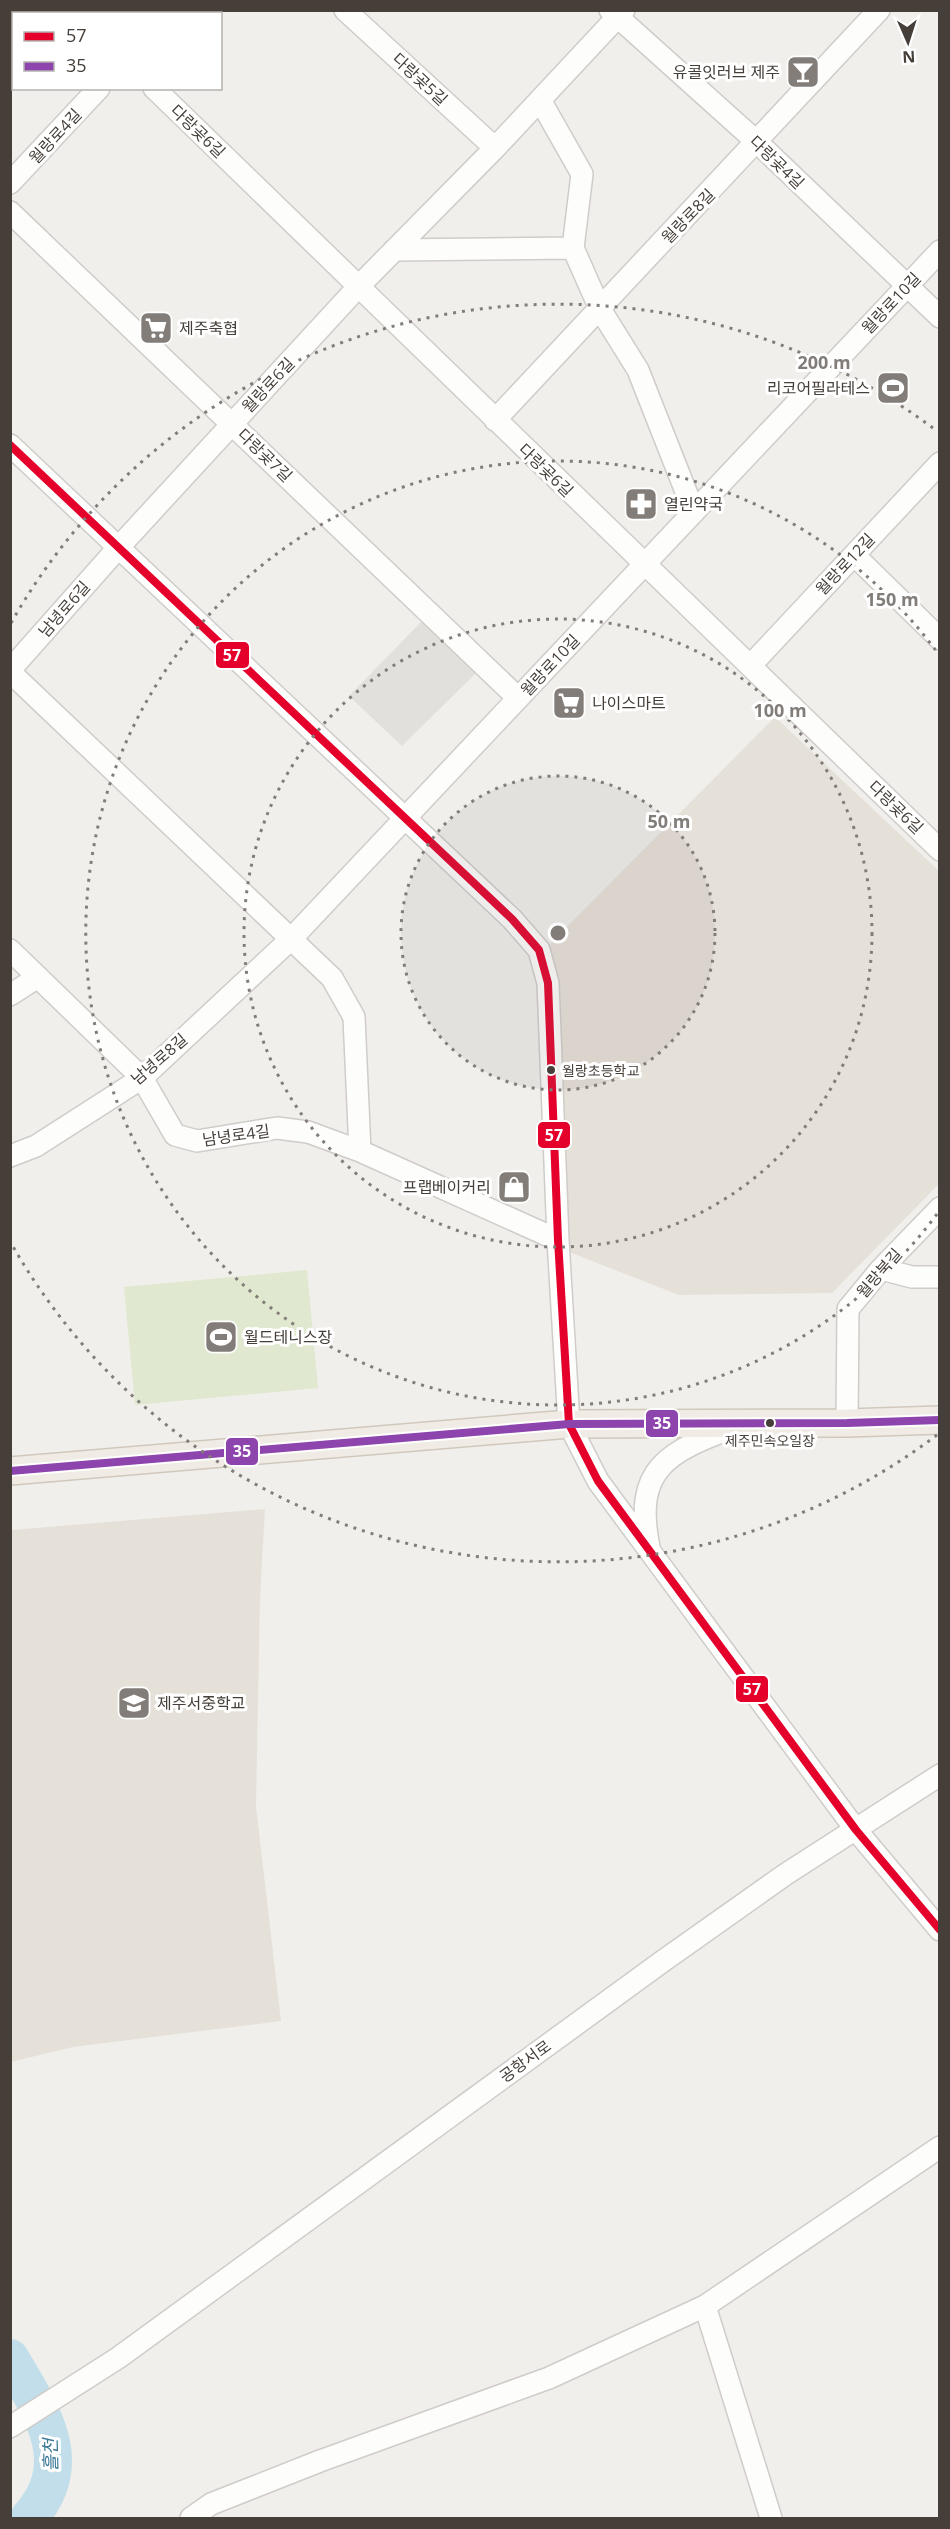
<svg xmlns="http://www.w3.org/2000/svg" width="950" height="2529" viewBox="0 0 950 2529" font-family="'Open Sans','Noto Sans KR',sans-serif">
	<style>
		.education { fill: #e6e1d8 }
		.green { fill: #e0e8cf }
		.parking { fill: #e2e0dd }
		.lines { fill: none; stroke-linecap: round; stroke-linejoin: round }
		.river { stroke: #c1deea; stroke-width: 38 }
		.minor-casing { stroke: #cfccc9; stroke-width: 24 }
		.major-casing { stroke: #d1c8bc; stroke-width: 30 }
		.minor { stroke: #fdfdfc; stroke-width: 21 }
		.major { stroke: #f0ece5; stroke-width: 27 }
		.bus-1-casing { stroke: #fff; stroke-width: 12 }
		.bus-2-casing { stroke: #fff; stroke-width: 12 }
		.bus-1 { stroke: #e4002b; stroke-width: 8 }
		.bus-2 { stroke: #8e44ad; stroke-width: 8 }
		.ring { fill: none; stroke: #827d78; stroke-width: 3; stroke-dasharray: 3 6 }
		.bus-dot { fill: #463f39; stroke: #fff; stroke-width: 2 }
		.labels { text-anchor: middle; dominant-baseline: central; stroke-width: 6; stroke-linejoin: round; paint-order: stroke }
		.bus-label { font-size: 14px; fill: #463f39; stroke: #fff; text-anchor: start }
		.poi-label { font-size: 16px; fill: #463f39; stroke: #fff; text-anchor: start }
		.street-label { font-size: 16px; fill: #463f39; stroke: #fff }
		.water-label { font-size: 18px; font-style: italic; fill: #397897; stroke: #fff }
		.centre { fill: #827d78; stroke: #fff; stroke-width: 3 }
		.ring-label { font-size: 18px; text-anchor: middle; font-weight: bold; fill: #827d78; stroke: #fff; stroke-width: 6; stroke-linejoin: round; paint-order: stroke }
		.line-badge { stroke: #fff; stroke-width: 2 }
		.badge-label { font-size: 16px; text-anchor: middle; font-weight: bold; fill: #fff }
	</style>
	<rect width="100%" height="100%" fill="#f1efec"/>
	<path class="education" d="M 775,717 L 939,871 L 939,1184 L 832,1293 L 679,1295 L 551,1245 L 538,956 Z
		M 265,1509 L 260,1599 L 256,1806 L 281,2021 L 73,2047 L 11,2062 L 11,1530 Z"/>
	<path class="green" d="M 307,1270 L 318,1388 L 135,1405 L 124,1287 Z"/>
	<path class="parking" d="M 423,620 L 476,673 L 402,746 L 349,696 Z"/>
	<g class="lines">
		<path class="river" d="M 10,2358 C 42,2412 78,2463 29,2518"/>
		<g class="minor-casing">
			<path id="minor" d="M 76,10 L 79,14
				M 345,10 L 495,148
				M 610,10 L 758,143 L 940,317
				M 171,14 L 174,10
				M 154,88 L 940,850
				M 10,183 L 99,88
				M 10,212 L 518,698
				M 573,248 L 600,309 L 638,370 L 694,512
				M 394,250 L 573,248 L 582,174 L 540,100
				M 495,420 L 879,10
				M 10,445 L 512,919 L 539,950 L 548,983 L 558,1240 L 569,1424 L 598,1481 L 856,1830 L 940,1930
				M 854,555 L 940,639
				M 751,665 L 940,463
				M 10,670 L 118,548 L 358,287 L 495,148 L 624,10
				M 10,672 L 332,978 L 354,1017 L 360,1151
				M 10,950 L 142,1078 L 175,1135 L 197,1141 L 277,1128 L 308,1132 L 360,1151 L 558,1240
				M 10,995 L 38,977
				M 10,1156 L 36,1146 L 142,1078 L 292,938 L 940,251
				M 881,1269 L 912,1277 L 940,1277
				M 847,1423 L 848,1309 L 881,1269 L 940,1208
				M 649,1547 C 633,1468 668,1452 734,1427
				M 705,2306 L 771,2518
				M 10,2427 L 118,2358 L 663,1961 L 786,1874 L 940,1775
				M 191,2518 L 211,2504 L 320,2461 L 549,2378 L 705,2306 L 940,2147"/>
		</g>
		<g class="major-casing">
			<path id="major" d="M 10,1471 L 569,1424 L 847,1423 L 940,1420"/>
		</g>
		<use href="#minor" class="minor"/>
		<use href="#major" class="major"/>
		<g class="bus-1-casing">
			<path id="bus-1" d="M 10,445 L 512,919 L 539,950 L 548,983 L 558,1240 L 569,1424 L 598,1481 L 856,1830 L 940,1930"/>
		</g>
		<g class="bus-2-casing">
			<path id="bus-2" d="M 10,1471 L 569,1424 L 847,1423 L 940,1420"/>
		</g>
		<use href="#bus-1" class="bus-1"/>
		<use href="#bus-2" class="bus-2"/>
	</g>
	<circle cx="558" cy="933" r="157" fill="#827d78" fill-opacity=".12"/>
	<g class="ring">
		<circle cx="558" cy="933" r="157"/>
		<circle cx="558" cy="933" r="314"/>
		<path d="M937 1214A472 472 0 1 1 937 652"/>
		<path d="M937 1435A629 629 0 0 1 11 1243M11 623A629 629 0 0 1 937 431"/>
	</g>
	<defs>
		<g id="bar-square" transform="scale(1.725)"><rect x="-9" y="-9" width="18" height="18" rx="4" fill="#827d78" stroke="#fff"/><path d="M-6-5H6L.8 .8V4.5H3.5V6h-7V4.5H-.8V.8Z" fill="#fff"/></g>
		<g id="supermarket-square" transform="scale(1.725)"><rect x="-9" y="-9" width="18" height="18" rx="4" fill="#827d78" stroke="#fff"/><path d="M-6-5.5h2.5l.6 2H6L4.5 2H-2.5L-4.4-4H-6ZM-1.5 3.2a1.3 1.3 0 1 0 .1 0ZM3 3.2a1.3 1.3 0 1 0 .1 0Z" fill="#fff"/></g>
		<g id="stadium-square" transform="scale(1.725)"><rect x="-9" y="-9" width="18" height="18" rx="4" fill="#827d78" stroke="#fff"/><path d="M0-5a6.5 5 0 1 0 0 10a6.5 5 0 1 0 0-10ZM-3.5-1.8h7v3.6h-7Z" fill="#fff"/></g>
		<g id="pharmacy-square" transform="scale(1.725)"><rect x="-9" y="-9" width="18" height="18" rx="4" fill="#827d78" stroke="#fff"/><path d="M-2-6h4v4h4v4h-4v4h-4v-4h-4v-4h4Z" fill="#fff"/></g>
		<g id="shop-square" transform="scale(1.725)"><rect x="-9" y="-9" width="18" height="18" rx="4" fill="#827d78" stroke="#fff"/><path d="M-5-2.5h2.3a2.7 3.5 0 0 1 5.4 0H5L5.5 6h-11ZM-1.5-2.5h3a1.5 2.3 0 0 0-3 0Z" fill="#fff"/></g>
		<g id="school-square" transform="scale(1.725)"><rect x="-9" y="-9" width="18" height="18" rx="4" fill="#827d78" stroke="#fff"/><path d="M0-5L7-2L0 1L-7-2ZM-4 1L0 2.5L4 1V4Q0 6-4 4Z" fill="#fff"/></g>
	</defs>
	<g fill-rule="evenodd">
		<use href="#bar-square" x="803" y="72"/>
		<use href="#supermarket-square" x="156" y="328"/>
		<use href="#stadium-square" x="893" y="388"/>
		<use href="#pharmacy-square" x="641" y="504"/>
		<use href="#supermarket-square" x="569" y="703"/>
		<use href="#shop-square" x="514" y="1187"/>
		<use href="#stadium-square" x="221" y="1337"/>
		<use href="#school-square" x="134" y="1703"/>
	</g>
	<g class="bus-dot">
		<circle cx="551" cy="1070" r="5"/>
		<circle cx="770" cy="1423" r="5"/>
	</g>
	<g class="labels">
		<g class="bus-label">
			<text x="562" y="1070">월랑초등학교</text>
			<text x="770" y="1440" text-anchor="middle">제주민속오일장</text>
		</g>
		<g class="poi-label">
			<text x="780" y="72" text-anchor="end">유콜잇러브 제주</text>
			<text x="179" y="328">제주축협</text>
			<text x="870" y="388" text-anchor="end">리코어필라테스</text>
			<text x="664" y="504">열린약국</text>
			<text x="592" y="703">나이스마트</text>
			<text x="491" y="1187" text-anchor="end">프랩베이커리</text>
			<text x="244" y="1337">월드테니스장</text>
			<text x="157" y="1703">제주서중학교</text>
		</g>
		<g class="street-label">
			<text transform="translate(420 79) rotate(43)">다랑곶5길</text>
			<text transform="translate(198 131) rotate(44)">다랑곶6길</text>
			<text transform="translate(55 136) rotate(-47)">월랑로4길</text>
			<text transform="translate(777 162) rotate(44)">다랑곶4길</text>
			<text transform="translate(688 216) rotate(-46)">월랑로8길</text>
			<text transform="translate(891 303) rotate(-47)">월랑로10길</text>
			<text transform="translate(268 385) rotate(-47)">월랑로6길</text>
			<text transform="translate(265 455) rotate(44)">다랑곶7길</text>
			<text transform="translate(546 470) rotate(44)">다랑곶6길</text>
			<text transform="translate(845 564) rotate(-47)">월랑로12길</text>
			<text transform="translate(64 609) rotate(-49)">남녕로6길</text>
			<text transform="translate(550 665) rotate(-47)">월랑로10길</text>
			<text transform="translate(896 807) rotate(44)">다랑곶6길</text>
			<text transform="translate(159 1059) rotate(-41)">남녕로8길</text>
			<text transform="translate(236 1135) rotate(-8)">남녕로4길</text>
			<text transform="translate(879 1273) rotate(-49)">월랑북길</text>
			<text transform="translate(525 2061) rotate(-36)">공항서로</text>
		</g>
		<g class="water-label">
			<text transform="translate(50 2455) rotate(-91)">흘천</text>
		</g>
	</g>
	<circle cx="558" cy="933" r="9" class="centre"/>
	<g class="ring-label">
		<text x="824" y="369">200 m</text>
		<text x="892" y="606">150 m</text>
		<text x="780" y="717">100 m</text>
		<text x="669" y="828">50 m</text>
	</g>
	<g class="line-badge">
		<rect x="215" y="641" width="35" height="28" rx="6" fill="#e4002b"/>
		<rect x="537" y="1121" width="34" height="28" rx="6" fill="#e4002b"/>
		<rect x="645" y="1409" width="34" height="29" rx="6" fill="#8e44ad"/>
		<rect x="225" y="1437" width="34" height="29" rx="6" fill="#8e44ad"/>
		<rect x="735" y="1675" width="34" height="28" rx="6" fill="#e4002b"/>
	</g>
	<g class="badge-label">
		<text x="232" y="661">57</text>
		<text x="554" y="1141">57</text>
		<text x="662" y="1429">35</text>
		<text x="242" y="1457">35</text>
		<text x="752" y="1695">57</text>
	</g>
	<rect width="950" height="2529" fill="none" stroke="#463f39" stroke-width="24"/>
	<rect x="12" y="12" width="210" height="78" fill="#ffffff" stroke="#b5b2b0" stroke-width="1.5"/>
	<rect x="24" y="32" width="30" height="9" fill="#e4002b" stroke="#b5b2b0" stroke-width="1.5"/>
	<text x="66" y="42" font-size="18" fill="#463f39">57</text>
	<rect x="24" y="62" width="30" height="9" fill="#8e44ad" stroke="#b5b2b0" stroke-width="1.5"/>
	<text x="66" y="72" font-size="18" fill="#463f39">35</text>
	<g transform="translate(908 42) rotate(177)" stroke="#ffffff" stroke-width="4.5" paint-order="stroke">
	<path d="M0-4.5L10 22L0 15L-10 22Z" fill="#463f39"/>
	<text y="-9" font-size="16" font-weight="bold" text-anchor="middle" fill="#463f39">N</text>
	</g>
</svg>
